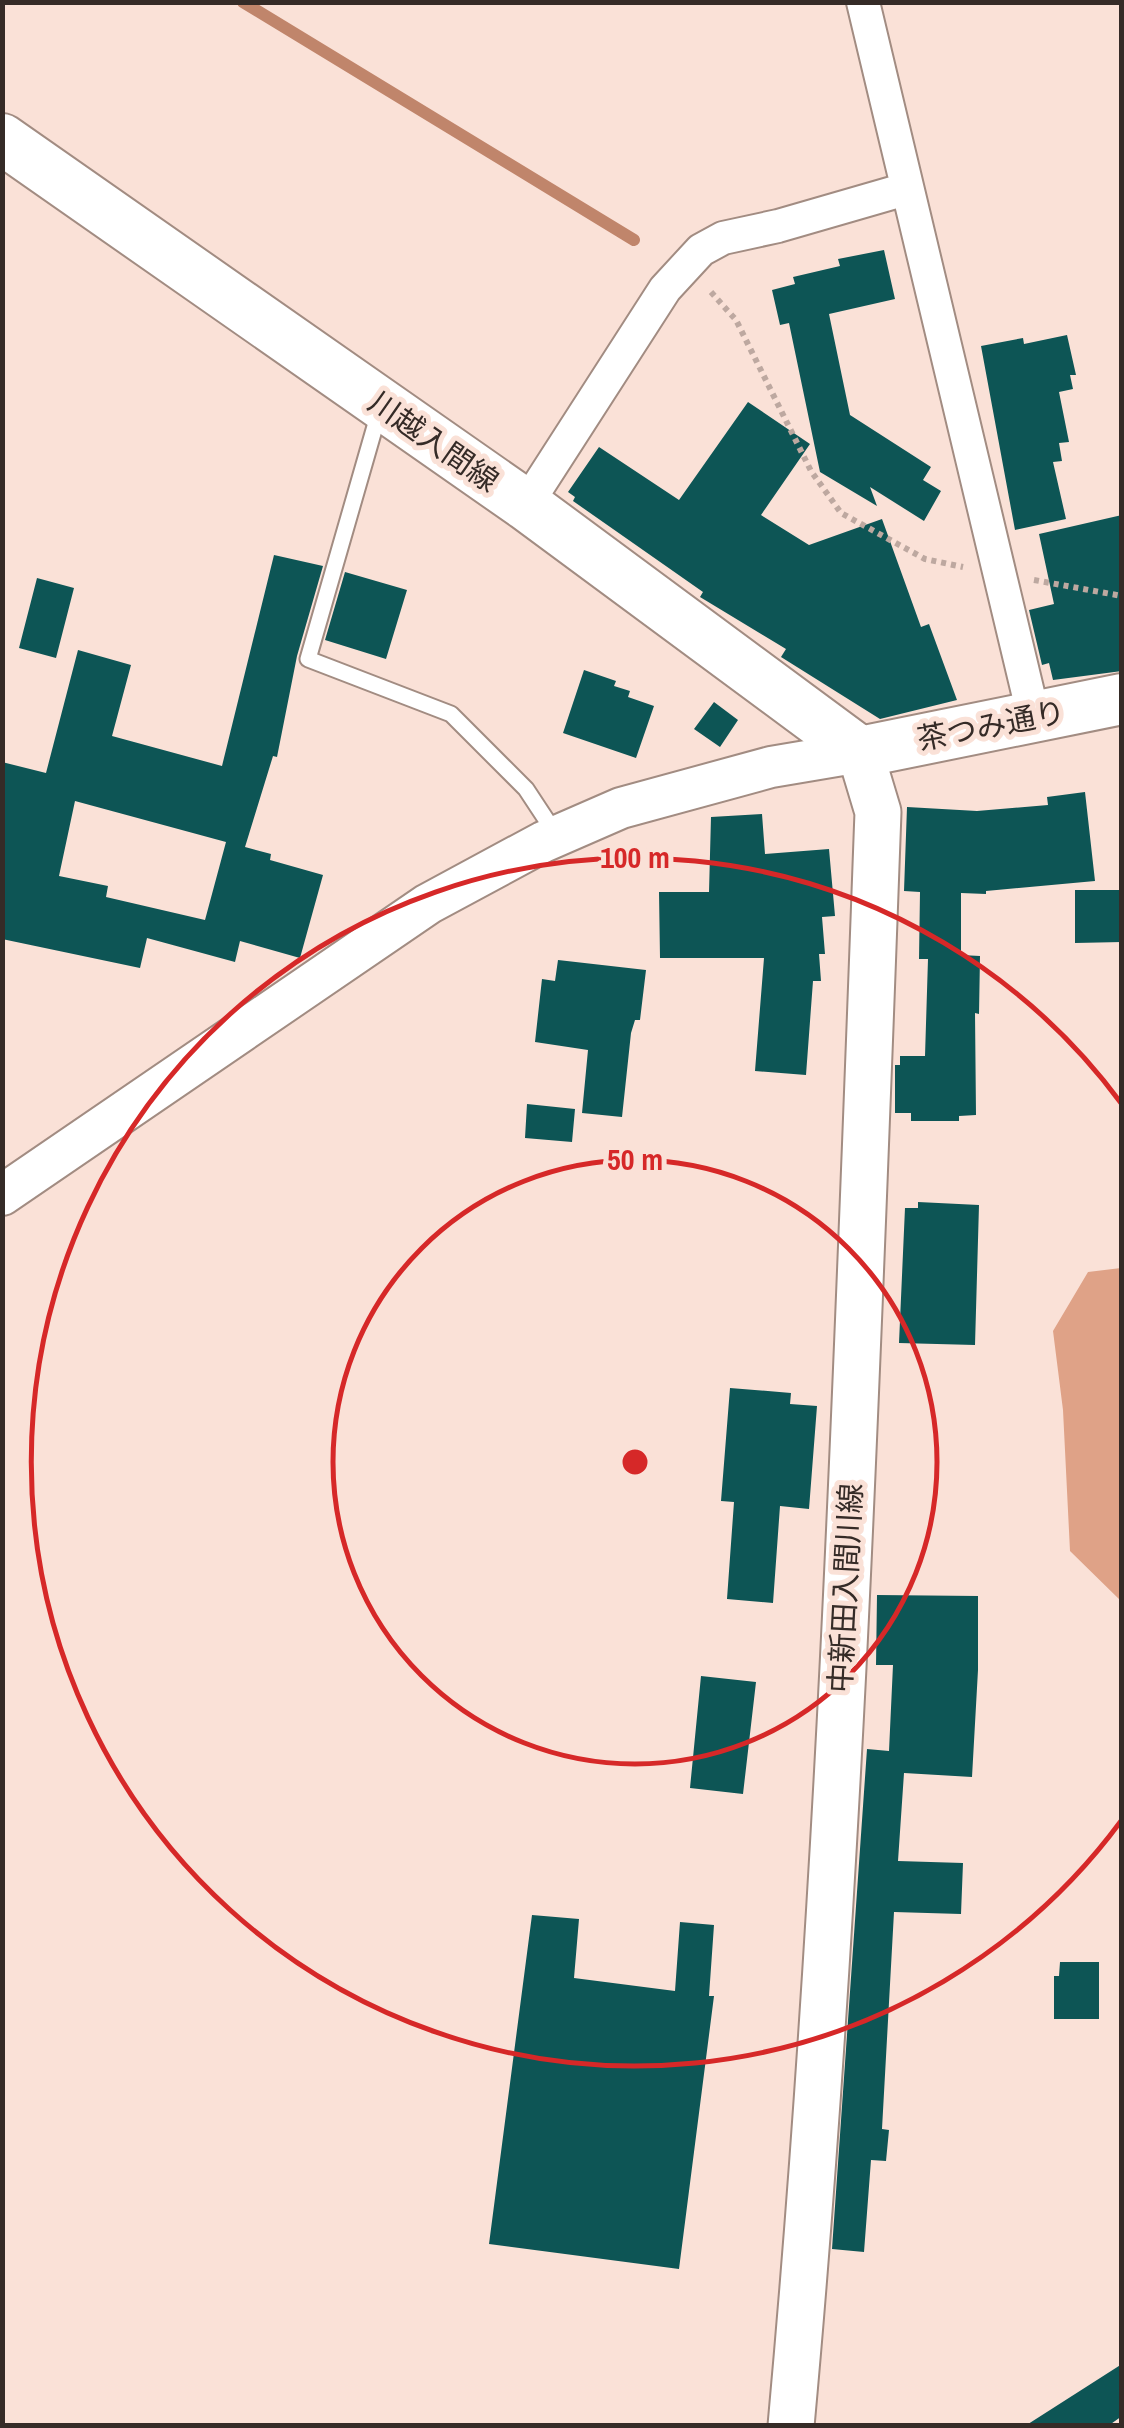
<svg xmlns="http://www.w3.org/2000/svg" width="1124" height="2428" viewBox="0 0 1124 2428" font-family="'Archivo Narrow','Noto Sans JP',sans-serif">
	<style>
		.forest { fill: #dfa287 }
		.lines { fill: none; stroke-linecap: round; stroke-linejoin: round }
		.stream { stroke: #c0856b; stroke-width: 12 }
		.building { fill: #0d5555; fill-rule: evenodd }
		.service-casing { stroke: #a28c82; stroke-width: 19 }
		.minor-casing { stroke: #a28c82; stroke-width: 36 }
		.tertiary-casing { stroke: #a28c82; stroke-width: 44 }
		.secondary-casing { stroke: #a28c82; stroke-width: 49 }
		.primary-casing { stroke: #a28c82; stroke-width: 54 }
		.path { stroke: #bda8a0; stroke-width: 6; stroke-dasharray: 5 5; stroke-linecap: butt }
		.service { stroke: #fff; stroke-width: 15 }
		.minor { stroke: #fff; stroke-width: 32 }
		.tertiary { stroke: #fff; stroke-width: 40 }
		.secondary { stroke: #fff; stroke-width: 45 }
		.primary { stroke: #fff; stroke-width: 50 }
		.ring { fill: none; stroke: #d62828; stroke-width: 5 }
		.labels { text-anchor: middle; dominant-baseline: central; stroke-width: 10; stroke-linejoin: round; paint-order: stroke }
		.street-label { font-size: 30px; fill: #352b27; stroke: #fae1d7 }
		.centre { fill: #d62828; stroke: #fae1d7; stroke-width: 5 }
		.ring-label { font-size: 30px; text-anchor: middle; font-weight: bold; fill: #d62828; stroke: #fae1d7; stroke-width: 10; stroke-linejoin: round; paint-order: stroke }
	</style>
	<rect width="100%" height="100%" fill="#fae1d7"/>
	<path class="forest" d="M 1121,1268 L 1122,1268 L 1121,1601 L 1070,1551 L 1063,1410 L 1053,1331 L 1088,1272 Z"/>
	<g class="lines">
		<path class="stream" d="M 243,2 L 634,240"/>
	</g>
	<path class="building" d="M 884,250 L 895,299 L 829,314 L 850,415 L 931,467 L 923,480 L 941,491 L 924,521 L 870,487 L 877,506 L 820,472 L 789,323 L 780,325 L 772,290 L 795,284 L 793,277 L 840,266 L 838,259 Z
		M 1067,335 L 1076,375 L 1070,375 L 1073,389 L 1059,392 L 1069,442 L 1059,443 L 1062,461 L 1053,462 L 1066,519 L 1015,530 L 981,346 L 1023,338 L 1024,344 Z
		M 748,402 L 810,444 L 761,515 L 809,545 L 882,519 L 921,627 L 929,624 L 957,700 L 880,719 L 781,657 L 786,649 L 700,597 L 703,592 L 573,501 L 575,497 L 568,492 L 599,447 L 679,500 Z
		M 1122,515 L 1122,671 L 1053,680 L 1049,663 L 1042,665 L 1029,610 L 1054,604 L 1039,534 Z
		M 274,555 L 323,566 L 297,656 L 277,757 L 273,756 L 245,847 L 271,854 L 270,860 L 323,875 L 300,958 L 240,941 L 235,962 L 147,938 L 140,968 L 2,939 L 2,762 L 46,773 L 78,650 L 131,665 L 112,736 L 222,766 ZM 75,801 L 226,842 L 205,920 L 106,897 L 108,886 L 59,876 Z
		M 345,572 L 407,590 L 386,659 L 325,640 Z
		M 37,578 L 74,588 L 56,658 L 19,648 Z
		M 584,670 L 616,681 L 614,686 L 630,691 L 628,697 L 654,706 L 636,758 L 563,733 Z
		M 714,702 L 738,720 L 720,747 L 694,729 Z
		M 1085,792 L 1095,881 L 986,891 L 986,894 L 961,893 L 961,955 L 980,956 L 979,1014 L 975,1013 L 976,1115 L 959,1116 L 959,1121 L 911,1121 L 911,1113 L 895,1113 L 895,1065 L 900,1065 L 900,1056 L 925,1056 L 928,959 L 919,959 L 920,892 L 904,891 L 907,807 L 977,811 L 1048,805 L 1047,797 Z
		M 762,814 L 765,854 L 829,849 L 835,916 L 822,917 L 825,954 L 819,954 L 821,981 L 813,981 L 806,1075 L 755,1071 L 764,958 L 660,958 L 659,892 L 709,892 L 711,817 Z
		M 1075,890 L 1119,890 L 1122,942 L 1075,943 Z
		M 558,960 L 646,970 L 640,1020 L 635,1020 L 631,1033 L 622,1117 L 582,1113 L 588,1050 L 535,1042 L 542,979 L 555,981 Z
		M 527,1104 L 575,1109 L 572,1142 L 525,1138 Z
		M 918,1202 L 979,1205 L 975,1345 L 899,1343 L 905,1208 L 918,1208 Z
		M 730,1388 L 791,1393 L 790,1404 L 817,1406 L 809,1509 L 780,1506 L 773,1603 L 727,1599 L 734,1502 L 721,1501 Z
		M 877,1595 L 978,1596 L 978,1670 L 972,1777 L 904,1773 L 898,1861 L 963,1863 L 961,1914 L 894,1912 L 882,2129 L 889,2130 L 886,2161 L 871,2160 L 864,2252 L 832,2249 L 867,1749 L 889,1751 L 893,1665 L 876,1665 Z
		M 701,1676 L 756,1682 L 743,1794 L 690,1788 Z
		M 532,1915 L 579,1919 L 574,1978 L 675,1991 L 680,1922 L 714,1925 L 709,1996 L 714,1996 L 679,2269 L 489,2244 Z
		M 1060,1962 L 1099,1962 L 1099,2019 L 1054,2019 L 1054,1976 L 1059,1976 Z
		M 1122,2364 L 1122,2416 L 1108,2426 L 1025,2426 Z"/>
	<g class="lines">
		<g class="service-casing">
			<path id="service" d="M 380,409 L 308,659 L 451,714 L 526,789 L 555,833"/>
		</g>
		<g class="minor-casing">
			<path id="minor" d="M 863,2 L 1034,718
				M 526,505 L 665,289 L 701,250 L 723,238 L 778,226 L 906,189"/>
		</g>
		<g class="tertiary-casing">
			<path id="tertiary" d="M 2,1195 L 428,904 L 543,842 L 621,808 L 771,767 L 860,752"/>
		</g>
		<g class="secondary-casing">
			<path id="secondary" d="M 791,2426 C 840,1889 858,1350 878,812 L 860,752"/>
		</g>
		<g class="primary-casing">
			<path id="primary" d="M 2,139 L 526,505 L 860,752 L 1122,699"/>
		</g>
		<path class="path" d="M 711,292 L 736,320 L 811,471 L 841,513 L 925,559 L 963,567
			M 1034,580 L 1122,596"/>
		<use href="#service" class="service"/>
		<use href="#minor" class="minor"/>
		<use href="#tertiary" class="tertiary"/>
		<use href="#secondary" class="secondary"/>
		<use href="#primary" class="primary"/>
	</g>
	<g class="ring">
		<circle cx="635" cy="1462" r="302"/>
		<path d="M1121 1821A604 604 0 1 1 1121 1103"/>
	</g>
	<g class="labels">
		<g class="street-label">
			<text transform="translate(434 441) rotate(35)">川越入間線</text>
			<text transform="translate(991 725) rotate(-11)">茶つみ通り</text>
			<text transform="translate(845 1588) rotate(-87)">中新田入間川線</text>
		</g>
	</g>
	<circle cx="635" cy="1462" r="15" class="centre"/>
	<g class="ring-label">
		<text x="635" y="868">100 m</text>
		<text x="635" y="1170">50 m</text>
	</g>
	<rect width="1124" height="2428" fill="none" stroke="#352b27" stroke-width="10"/>
</svg>
